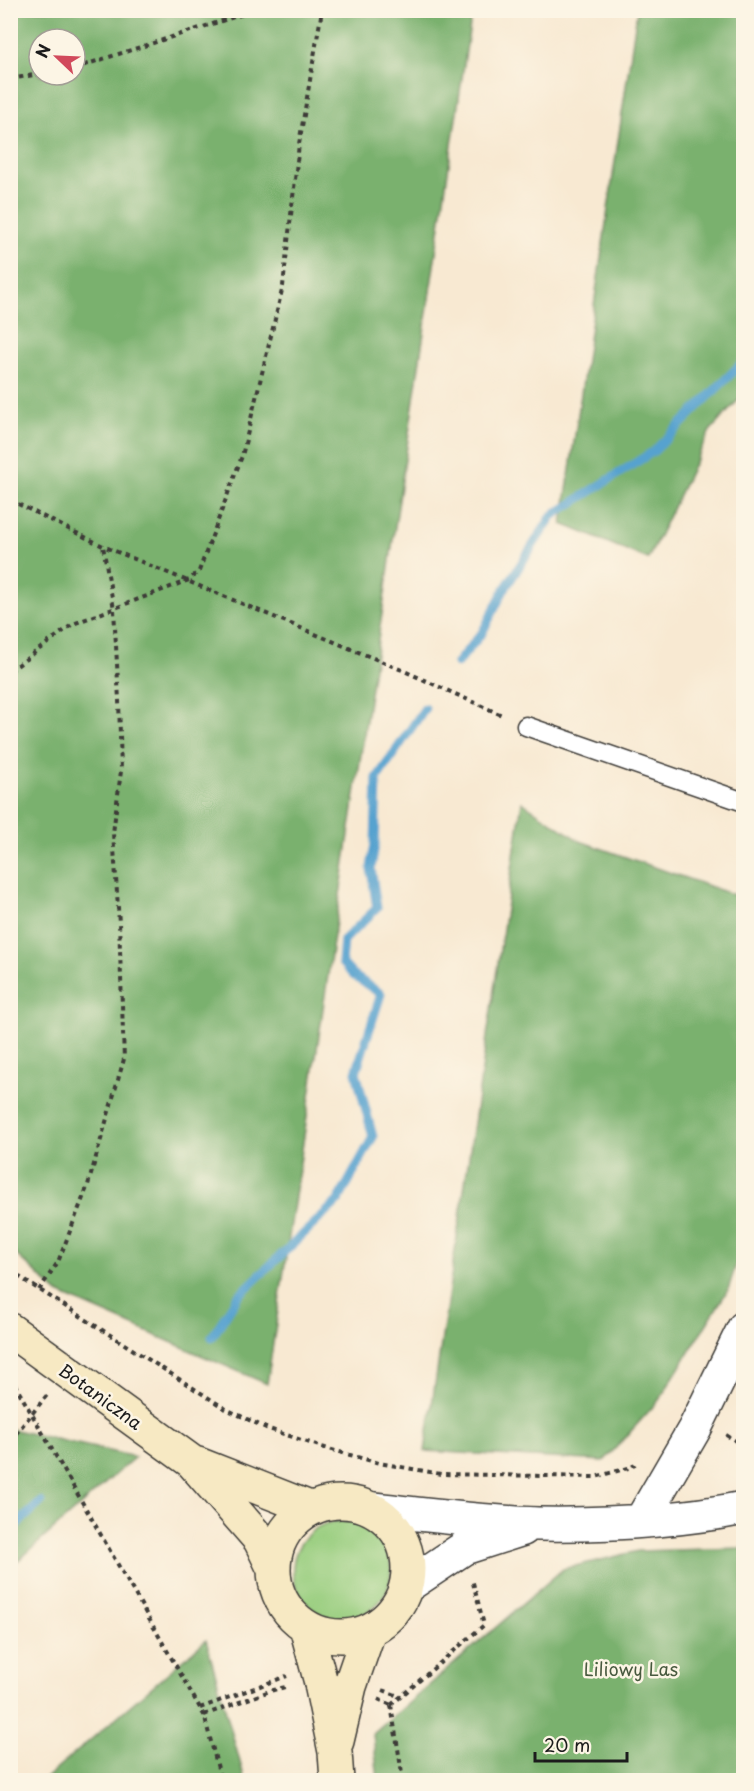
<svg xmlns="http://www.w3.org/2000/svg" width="754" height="1791" viewBox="0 0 754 1791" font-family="'Playpen Sans',sans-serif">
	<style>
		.green { fill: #99ce7f; stroke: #5a754e; stroke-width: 1.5 }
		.forest { fill: #7ab16e; stroke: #4b6645; stroke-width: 1.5; fill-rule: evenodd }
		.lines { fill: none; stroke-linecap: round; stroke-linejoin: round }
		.stream { stroke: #56a2cf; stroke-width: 9 }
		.service-casing { stroke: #3d3b37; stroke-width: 21 }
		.tertiary-casing { stroke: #3d3b37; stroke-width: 36 }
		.secondary-casing { stroke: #3d3b37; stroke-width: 36 }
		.path { stroke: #3d3b37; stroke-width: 4; stroke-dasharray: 4.5 4.5; stroke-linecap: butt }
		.service { stroke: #fff; stroke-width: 18 }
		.tertiary { stroke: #fff; stroke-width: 33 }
		.secondary { stroke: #f7e9c3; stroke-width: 33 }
		.labels { text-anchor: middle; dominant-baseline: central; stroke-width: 5; stroke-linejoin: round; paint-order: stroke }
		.street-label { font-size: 18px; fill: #1c1c1c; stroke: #fcf5e5 }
		.park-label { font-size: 18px; fill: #485a3f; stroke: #fcf5e5 }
	</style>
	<rect width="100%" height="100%" fill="#fcf5e5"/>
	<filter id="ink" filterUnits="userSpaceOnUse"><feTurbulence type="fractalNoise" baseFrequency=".0167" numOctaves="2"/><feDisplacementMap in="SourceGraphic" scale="12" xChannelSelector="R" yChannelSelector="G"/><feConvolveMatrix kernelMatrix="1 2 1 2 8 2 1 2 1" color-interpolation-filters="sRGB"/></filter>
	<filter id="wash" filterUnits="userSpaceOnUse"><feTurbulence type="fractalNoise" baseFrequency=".008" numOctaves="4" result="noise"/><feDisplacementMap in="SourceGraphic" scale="24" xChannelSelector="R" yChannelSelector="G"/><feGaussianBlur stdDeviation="1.35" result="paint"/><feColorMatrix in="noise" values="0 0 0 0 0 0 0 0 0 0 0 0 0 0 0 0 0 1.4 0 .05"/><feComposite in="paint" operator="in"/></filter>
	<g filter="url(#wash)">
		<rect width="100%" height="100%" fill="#f8e9d2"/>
		<path class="green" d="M293 1570a49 49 0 1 1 98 0a49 49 0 1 1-98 0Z"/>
		<path class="forest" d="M 11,10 L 472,11 L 267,1384 L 58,1293 L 11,1250 ZM 39,39 L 75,39 L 75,75 L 39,75 Z
			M 637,11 L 744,11 L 743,395 L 710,431 L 648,559 L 562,524 Z
			M 522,802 L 580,841 L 743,898 L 743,1243 L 728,1290 L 659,1400 L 604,1461 L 425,1451 Z
			M 11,1429 L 135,1457 L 11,1567 L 10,1429 Z
			M 743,1548 L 743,1780 L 378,1780 L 373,1734 L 563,1569 L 638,1551 Z
			M 206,1640 L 245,1780 L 44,1780 Z"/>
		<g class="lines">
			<path class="stream" d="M 457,663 L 482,633 L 504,590 L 552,516 L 654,451 L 744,361
				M 212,1337 L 238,1296 L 338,1201 L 373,1137 L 356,1072 L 381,994 L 353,975 L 342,963 L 344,940 L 377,908 L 371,868 L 375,844 L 377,778 L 425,708
				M 10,1531 L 41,1502"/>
		</g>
	</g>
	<g filter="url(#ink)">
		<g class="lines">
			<g class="service-casing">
				<path id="service" d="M 526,726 L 744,802"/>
			</g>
			<g class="tertiary-casing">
				<path id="tertiary" d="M 373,1509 C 428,1515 483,1522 538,1524 C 606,1525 677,1521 744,1508
					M 641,1521 L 695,1428 L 744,1328
					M 407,1586 L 464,1548 L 523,1529"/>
			</g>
			<g class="secondary-casing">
				<path id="secondary" d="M 10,1330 L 192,1462 L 260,1540 L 273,1567
					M 198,1464 L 310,1508
					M274 1569a67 67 0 1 1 134 0a67 67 0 1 1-134 0Z
					M 306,1627 L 320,1679 L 335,1752 L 337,1780
					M 337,1741 L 350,1686 L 369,1631"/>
			</g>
			<path class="path" d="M 75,68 L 256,10
				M 10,79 L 39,74
				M 10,500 L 103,546 L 402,670 L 504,716
				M 10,671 L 73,624 L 189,580 L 199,571 L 242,456 L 283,286 L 299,144 L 322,10
				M 10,1271 L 226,1409 L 266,1428 L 325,1448 L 379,1463 L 441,1474 L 595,1477 L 632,1467 L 635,1464
				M 39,1290 L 58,1262 L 88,1185 L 124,1059 L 119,923 L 113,833 L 121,771 L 119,700 L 114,609 L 103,546
				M 10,1376 L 204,1715 L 221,1780
				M 726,1435 L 744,1446
				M 10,1441 L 47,1395
				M 383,1690 L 401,1697
				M 378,1699 L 391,1705
				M 391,1705 L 484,1625 L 472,1579
				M 391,1705 L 403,1780
				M 200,1708 L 287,1676
				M 204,1715 L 270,1691 L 289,1686"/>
			<use href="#service" class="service"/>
			<use href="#tertiary" class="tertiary"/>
			<use href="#secondary" class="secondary"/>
		</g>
	</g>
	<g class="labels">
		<g class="street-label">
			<text transform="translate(101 1396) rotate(36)">Botaniczna</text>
		</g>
		<g class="park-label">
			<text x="631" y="1668">Liliowy Las</text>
		</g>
	</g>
	<rect width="754" height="1791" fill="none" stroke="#fcf5e5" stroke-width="36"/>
	<g transform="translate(57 57) rotate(293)"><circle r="28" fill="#fcf5e5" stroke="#a29e95" stroke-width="1.5"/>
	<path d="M0-4.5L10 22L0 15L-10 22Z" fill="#d1495b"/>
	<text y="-9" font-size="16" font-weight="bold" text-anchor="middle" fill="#1c1c1c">N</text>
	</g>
	<path d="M535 1752v9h92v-9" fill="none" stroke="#1c1c1c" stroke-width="3"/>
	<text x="544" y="1752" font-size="18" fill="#1c1c1c" stroke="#fcf5e5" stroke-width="4.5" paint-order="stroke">20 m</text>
</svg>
